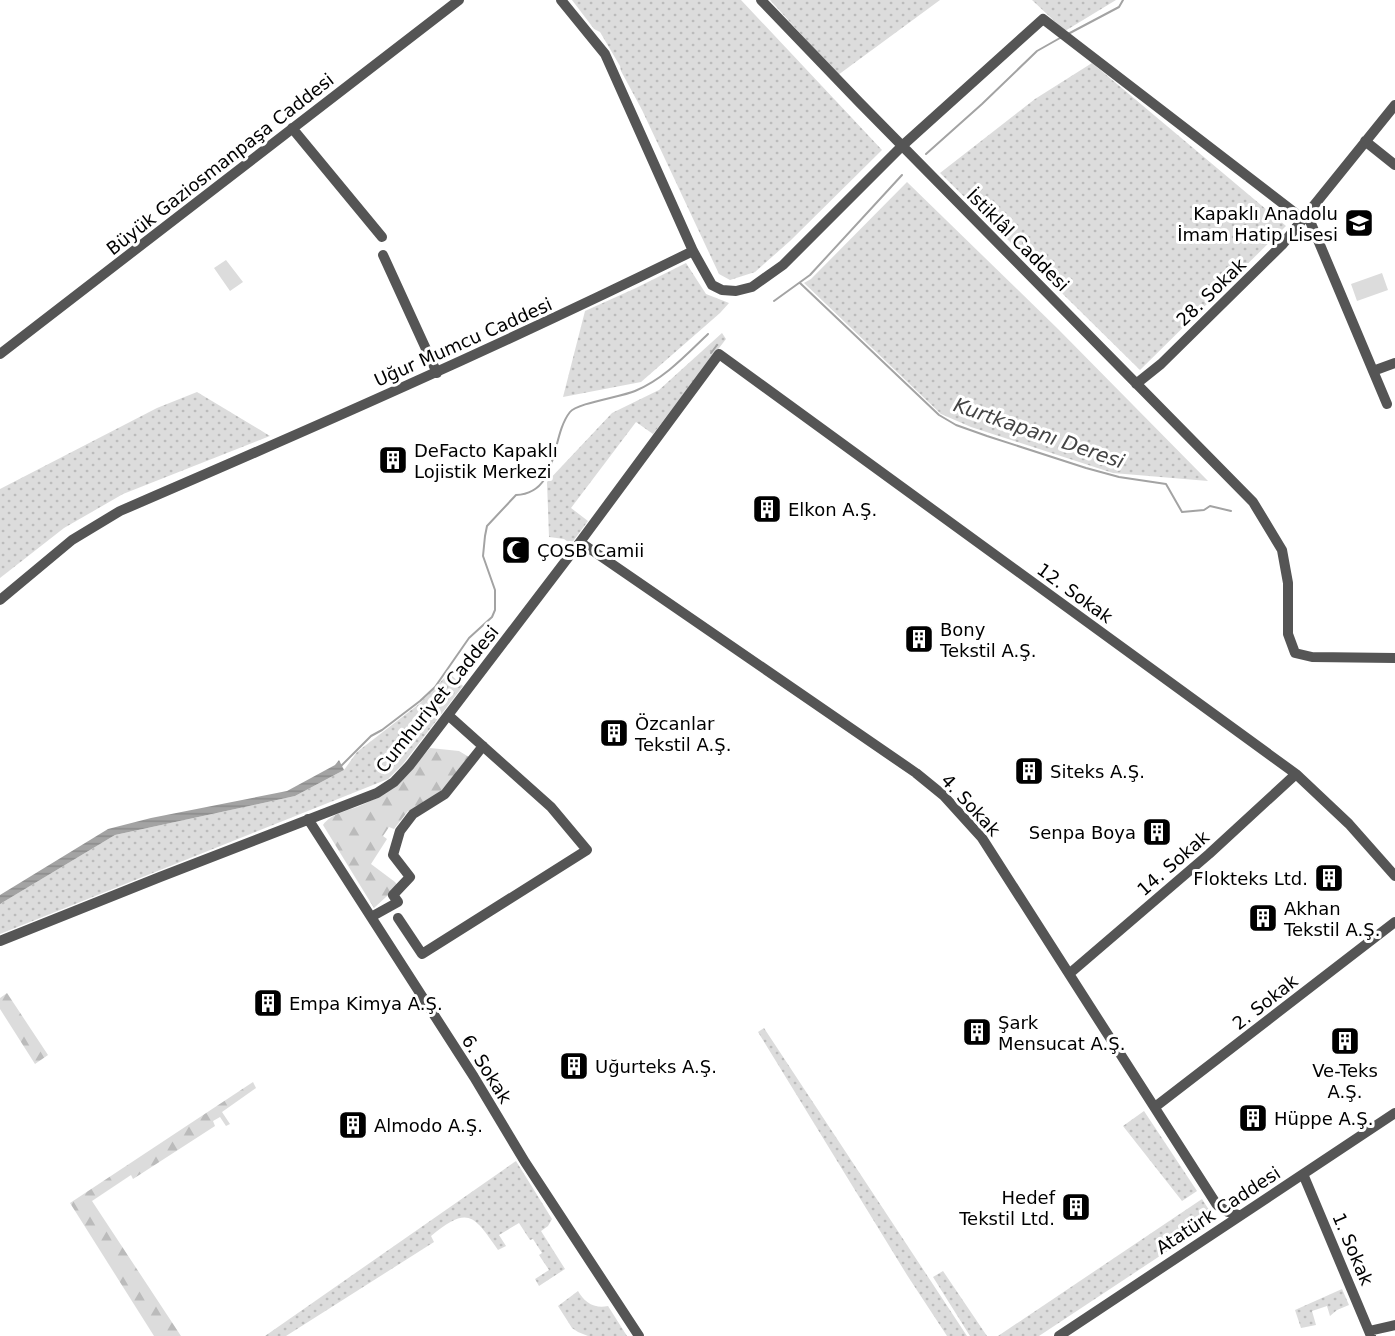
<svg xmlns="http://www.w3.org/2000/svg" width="1395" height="1336" viewBox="0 0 1395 1336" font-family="'DejaVu Sans',sans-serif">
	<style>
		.green { fill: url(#green-dots) }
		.forest { fill: url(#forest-firs) }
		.pitch { fill: #dcdcdc }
		.water { fill: url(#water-rules) }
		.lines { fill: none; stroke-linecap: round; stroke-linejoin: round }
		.stream { stroke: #a3a3a3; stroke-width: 2 }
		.minor { stroke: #555; stroke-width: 10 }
		.labels { text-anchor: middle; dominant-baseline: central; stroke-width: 6; stroke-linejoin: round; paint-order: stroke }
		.street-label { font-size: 18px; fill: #000; stroke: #fff }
		.poi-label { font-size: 18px; fill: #000; stroke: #fff; text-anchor: start }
		.water-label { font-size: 20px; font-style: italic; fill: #444; stroke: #fff }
	</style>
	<defs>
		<pattern id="green-dots" width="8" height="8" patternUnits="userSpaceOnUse" patternTransform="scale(1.5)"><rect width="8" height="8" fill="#dcdcdc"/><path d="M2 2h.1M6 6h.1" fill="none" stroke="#bbb" stroke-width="1.8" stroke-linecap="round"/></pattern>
		<pattern id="forest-firs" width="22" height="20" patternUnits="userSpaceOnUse" patternTransform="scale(1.5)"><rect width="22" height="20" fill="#dcdcdc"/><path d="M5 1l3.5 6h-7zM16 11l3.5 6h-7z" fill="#bbb"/></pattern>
		<pattern id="water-rules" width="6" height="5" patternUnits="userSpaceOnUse" patternTransform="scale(1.5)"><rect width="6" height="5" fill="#a3a3a3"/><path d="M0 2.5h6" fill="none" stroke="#8b8b8b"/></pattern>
	</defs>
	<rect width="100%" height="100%" fill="#fff"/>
	<path class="green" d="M 572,0 L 741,0 L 882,150 L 790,241 L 755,272 L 730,280 L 719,274 L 642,110 L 621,71 L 620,66 L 600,32 L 594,29 Z
		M 770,0 L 940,0 L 838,75 Z
		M 1032,0 L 1116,0 L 1065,31 Z
		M 1092,63 L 1286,226 L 1140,370 L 940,173 L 1035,99 Z
		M 907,182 L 1058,329 L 1208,481 L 1113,473 L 971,427 L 941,414 L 804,283 L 811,279 Z
		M 686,263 L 706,294 L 729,303 L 720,313 L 641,382 L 563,397 L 585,311 L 636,288 Z
		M 722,333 L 726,339 L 653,434 L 636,422 L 571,508 L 588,521 L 571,544 L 564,539 L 549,537 L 547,482 L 612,413 L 659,390 Z
		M 197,392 L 270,436 L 123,494 L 64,528 L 0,578 L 0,489 L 157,408 Z
		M 449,673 L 463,686 L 403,764 L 388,779 L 0,934 L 0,904 L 115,835 L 295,796 L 344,770 L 357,752 L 419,704 Z
		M 764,1028 L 967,1336 L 947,1336 L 907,1275 L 758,1032 Z
		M 1144,1111 L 1197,1191 L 1182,1201 L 1123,1126 Z
		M 516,1161 L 552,1219 L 548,1226 L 541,1231 L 565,1269 L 539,1286 L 535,1279 L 549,1270 L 539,1255 L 542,1253 L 533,1239 L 530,1240 L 519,1223 L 499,1235 L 506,1246 L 498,1250 C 473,1214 468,1206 431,1236 L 434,1242 L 286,1336 L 265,1336 Z
		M 1202,1199 L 1209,1210 L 1212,1219 L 1205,1227 L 1198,1217 L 1175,1232 L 1181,1242 L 1039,1336 L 998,1336 Z
		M 943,1271 L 987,1336 L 970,1336 L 933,1277 Z
		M 1342,1289 L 1349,1305 L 1337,1310 L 1330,1316 L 1327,1306 L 1312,1311 L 1316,1325 L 1301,1328 L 1295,1310 Z
		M 578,1291 C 584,1302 594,1309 608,1306 L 627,1336 L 588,1336 L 578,1332 L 572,1328 L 558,1306 Z"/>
	<path class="forest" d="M 430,748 L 459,751 L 469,757 L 447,786 L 418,809 L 408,811 L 394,829 L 389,827 L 383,836 L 387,839 L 371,864 L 395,882 L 398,886 L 374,908 L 323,825 C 331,813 351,810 364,804 C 397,790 407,774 430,748 Z
		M 7,993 L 48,1055 L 35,1064 L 0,1009 L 0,998 Z
		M 253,1082 L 256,1088 L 222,1112 L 230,1124 L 226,1126 L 220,1117 L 213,1121 L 215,1126 L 133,1179 L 131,1175 L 92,1201 L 181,1336 L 154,1336 L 70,1203 Z"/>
	<path class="pitch" d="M 226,260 L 243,282 L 230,291 L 214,268 Z
		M 1382,273 L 1388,290 L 1357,301 L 1351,284 Z"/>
	<path class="water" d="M 339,760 L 344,770 L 295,796 L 115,835 L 0,904 L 0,895 L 108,829 L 151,818 L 287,791 L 335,765 Z"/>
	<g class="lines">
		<path class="stream" d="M 1068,34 L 1119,7 L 1123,0
			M 926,154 L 982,104 L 1037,51 L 1060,38
			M 800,283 L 939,415 L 956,425 L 987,436 L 1086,468 L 1119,477 L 1166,484 L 1182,512 L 1204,510 L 1210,506 L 1231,511
			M 774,301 L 810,275 L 902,175
			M 711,353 L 717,345
			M 341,766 L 371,736 L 382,730 L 420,701 L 435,687 L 469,638 L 492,617 L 495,610 L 495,590 L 483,556 L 485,536 L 487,526 L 516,495 C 560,493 550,437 570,412 C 577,403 621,397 635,391 C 664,379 686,355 708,334"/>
		<path class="minor" d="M 561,0 L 605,54 L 693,251 L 712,285 L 722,290 L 736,291 L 752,287 L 783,265 L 902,146 L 1043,19 L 1303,219
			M 761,0 L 859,102 L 1253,502 L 1282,550 L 1288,583 L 1288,634 L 1295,653 L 1312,657 L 1395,658
			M 292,128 L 382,237
			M 1365,141 L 1395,165
			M 1307,214 L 1387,404
			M 383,255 L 437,373
			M 0,354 L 459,0
			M 1373,371 L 1395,363
			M 1136,384 L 1161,364 L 1282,245 L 1395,105
			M 580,542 L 916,773 L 943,795 L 982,838 L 1217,1205 L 1228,1212 L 1239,1215
			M 0,600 L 72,540 L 120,511 C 313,428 504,344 693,251
			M 308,819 L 474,1077 L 525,1162 L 639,1336
			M 371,917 L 398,902 L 393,895 L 410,877 L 393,855 L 400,831 L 413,814 L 445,794 L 483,746
			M 398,918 L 422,954 L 587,850 L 551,807 L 448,715
			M 0,941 L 160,877 L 377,793 L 394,782 L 410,765 L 580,542 L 719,354 L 1296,774 L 1349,824 L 1395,876
			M 1069,974 L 1209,854 L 1296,774
			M 1155,1107 L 1395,922
			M 1303,1174 L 1371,1336
			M 1369,1331 L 1395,1325
			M 1059,1336 L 1395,1113"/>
	</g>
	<defs>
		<g id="school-square" transform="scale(1.5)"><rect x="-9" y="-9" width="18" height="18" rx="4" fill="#000" stroke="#fff"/><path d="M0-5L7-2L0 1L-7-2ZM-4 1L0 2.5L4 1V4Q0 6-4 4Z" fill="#fff"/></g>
		<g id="building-square" transform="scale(1.5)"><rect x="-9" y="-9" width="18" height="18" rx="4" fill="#000" stroke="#fff"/><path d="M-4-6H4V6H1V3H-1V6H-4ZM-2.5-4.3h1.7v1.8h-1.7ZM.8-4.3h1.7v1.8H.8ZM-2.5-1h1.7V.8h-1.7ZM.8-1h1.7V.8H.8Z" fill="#fff"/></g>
		<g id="mosque-square" transform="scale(1.5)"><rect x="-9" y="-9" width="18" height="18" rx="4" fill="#000" stroke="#fff"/><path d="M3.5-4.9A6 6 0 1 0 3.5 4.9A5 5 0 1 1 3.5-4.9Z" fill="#fff"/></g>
	</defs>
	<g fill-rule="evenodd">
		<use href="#school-square" x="1359" y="223"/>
		<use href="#building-square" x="393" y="460"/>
		<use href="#building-square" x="767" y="509"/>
		<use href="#mosque-square" x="516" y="550"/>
		<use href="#building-square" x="919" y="639"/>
		<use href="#building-square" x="614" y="733"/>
		<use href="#building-square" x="1029" y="771"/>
		<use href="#building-square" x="1157" y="832"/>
		<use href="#building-square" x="1329" y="878"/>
		<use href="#building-square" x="1263" y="918"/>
		<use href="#building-square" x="268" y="1003"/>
		<use href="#building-square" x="977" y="1032"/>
		<use href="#building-square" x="1345" y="1041"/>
		<use href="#building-square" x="574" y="1066"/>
		<use href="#building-square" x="1253" y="1118"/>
		<use href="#building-square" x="353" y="1125"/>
		<use href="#building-square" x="1076" y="1207"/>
	</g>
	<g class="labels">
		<g class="street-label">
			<text transform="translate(220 164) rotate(-38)">Büyük Gaziosmanpaşa Caddesi</text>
			<text transform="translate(1018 240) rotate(45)">İstiklâl Caddesi</text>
			<text transform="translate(1211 292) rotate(-44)">28. Sokak</text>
			<text transform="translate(463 342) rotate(-24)">Uğur Mumcu Caddesi</text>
			<text transform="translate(1075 593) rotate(36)">12. Sokak</text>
			<text transform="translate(437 699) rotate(-51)">Cumhuriyet Caddesi</text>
			<text transform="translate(971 805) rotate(47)">4. Sokak</text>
			<text transform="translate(1173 863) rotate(-41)">14. Sokak</text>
			<text transform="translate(1265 1002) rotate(-38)">2. Sokak</text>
			<text transform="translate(487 1069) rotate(58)">6. Sokak</text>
			<text transform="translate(1218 1210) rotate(-33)">Atatürk Caddesi</text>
			<text transform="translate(1353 1249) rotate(67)">1. Sokak</text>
		</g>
		<g class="poi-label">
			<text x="1338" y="213" text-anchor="end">Kapaklı Anadolu<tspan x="1338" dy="21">İmam Hatip Lisesi</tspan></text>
			<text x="414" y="450">DeFacto Kapaklı<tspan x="414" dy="21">Lojistik Merkezi</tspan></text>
			<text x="788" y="509">Elkon A.Ş.</text>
			<text x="537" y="550">ÇOSB Camii</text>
			<text x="940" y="629">Bony<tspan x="940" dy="21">Tekstil A.Ş.</tspan></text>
			<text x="635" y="723">Özcanlar<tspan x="635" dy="21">Tekstil A.Ş.</tspan></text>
			<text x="1050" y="771">Siteks A.Ş.</text>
			<text x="1136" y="832" text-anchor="end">Senpa Boya</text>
			<text x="1308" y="878" text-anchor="end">Flokteks Ltd.</text>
			<text x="1284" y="908">Akhan<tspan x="1284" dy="21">Tekstil A.Ş.</tspan></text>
			<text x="289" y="1003">Empa Kimya A.Ş.</text>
			<text x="998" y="1022">Şark<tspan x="998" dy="21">Mensucat A.Ş.</tspan></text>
			<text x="595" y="1066">Uğurteks A.Ş.</text>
			<text x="1345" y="1070" text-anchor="middle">Ve-Teks<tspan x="1345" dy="21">A.Ş.</tspan></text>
			<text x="1274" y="1118">Hüppe A.Ş.</text>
			<text x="374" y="1125">Almodo A.Ş.</text>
			<text x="1055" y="1197" text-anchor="end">Hedef<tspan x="1055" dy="21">Tekstil Ltd.</tspan></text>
		</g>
		<g class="water-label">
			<text transform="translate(1039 433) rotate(19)">Kurtkapanı Deresi</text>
		</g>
	</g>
</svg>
